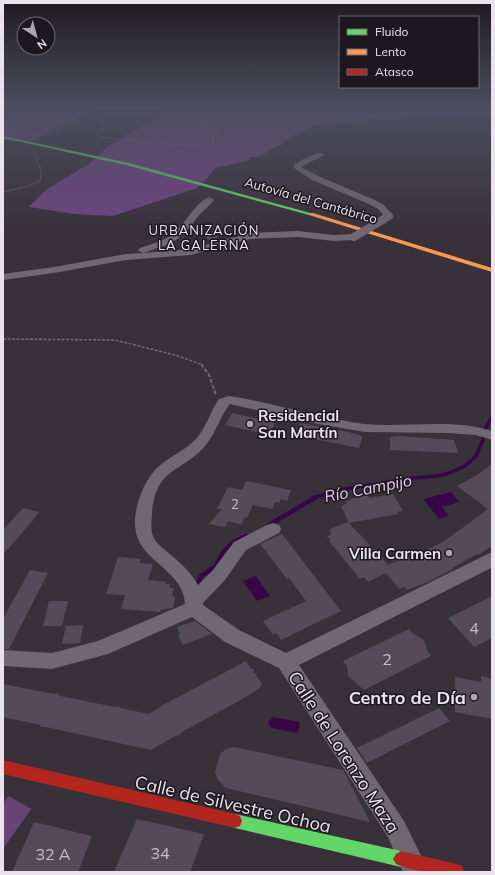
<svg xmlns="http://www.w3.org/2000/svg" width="495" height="875" viewBox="0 0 495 875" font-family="Mulish,sans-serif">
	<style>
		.green { fill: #674376 }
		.forest { fill: #6f4482 }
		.water { fill: #370647 }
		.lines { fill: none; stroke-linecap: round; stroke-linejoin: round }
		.stream-far1 { stroke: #370647; stroke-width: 3.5 }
		.stream { stroke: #370647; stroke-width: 4.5 }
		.building { fill: #564a5a }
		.path-far2 { stroke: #716b74; stroke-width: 1; stroke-dasharray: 2 1; stroke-linecap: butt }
		.path-far1 { stroke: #716b74; stroke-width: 1.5; stroke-dasharray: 3 1.5; stroke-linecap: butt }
		.path { stroke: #716b74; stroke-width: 2; stroke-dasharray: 4 2; stroke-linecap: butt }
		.street { fill: #6f6772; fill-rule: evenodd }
		.fast { fill: #63d668; fill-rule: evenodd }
		.slow { fill: #ff974d; fill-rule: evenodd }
		.jam { fill: #b3261e; fill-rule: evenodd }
		.street-bridge { stroke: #6f6772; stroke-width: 8 }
		.poi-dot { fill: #aca5ae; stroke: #1d181f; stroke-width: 1.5 }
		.labels { text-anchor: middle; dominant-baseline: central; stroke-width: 3; stroke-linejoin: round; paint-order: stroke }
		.far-street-label { font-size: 13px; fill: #eae3ed; stroke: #1d181f }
		.far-neighbourhood-label { font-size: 13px; letter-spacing: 1px; fill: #eae3ed; stroke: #1d181f }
		.number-label { font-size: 13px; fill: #c5bdc8 }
		.poi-label { font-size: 15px; font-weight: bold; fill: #eae3ed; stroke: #1d181f; text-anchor: start }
		.water-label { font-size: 16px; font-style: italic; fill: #e5cbf2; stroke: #1d181f }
		.near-number-label { font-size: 16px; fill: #c5bdc8 }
		.near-poi-label { font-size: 18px; font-weight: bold; fill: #eae3ed; stroke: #1d181f; text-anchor: end }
		.near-street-label { font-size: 18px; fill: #eae3ed; stroke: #1d181f }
	</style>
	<rect width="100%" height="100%" fill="#38313a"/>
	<path class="green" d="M 9,796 L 31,809 L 3,849 L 3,803 Z"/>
	<path class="forest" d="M 3,108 L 107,108 L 70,121 L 29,143 L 3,140 Z
		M 161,108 L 492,108 L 492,115 L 427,118 L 373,119 L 368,121 L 331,123 L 314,126 L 287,139 L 281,145 L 271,149 L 259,157 L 250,157 L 250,160 L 215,168 L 207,178 L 197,188 L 113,216 L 74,214 L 29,207 L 47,189 L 89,164 L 107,147 L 154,119 L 160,114 L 160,112 L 162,109 Z"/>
	<path class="water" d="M 451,492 L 459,502 L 442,507 L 449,516 L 439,519 L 423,499 Z
		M 256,576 L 270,596 L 257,601 L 243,581 Z
		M 273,717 L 300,722 L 298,733 L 271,728 L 268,722 Z"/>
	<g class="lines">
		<path class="stream-far1" d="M 313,498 L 339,490 L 412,478 L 437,476 L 449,473 L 465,466 L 476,456 L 483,440 L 485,429 L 492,417"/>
		<path class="stream" d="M 269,525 L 316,497
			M 197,586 L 201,576 L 215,567 L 223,552 L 232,543 L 246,536"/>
	</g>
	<path class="building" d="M 215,232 L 218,240 L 211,242 L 201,233 Z
		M 232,413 L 275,423 L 269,435 L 225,425 Z
		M 300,423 L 353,433 L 362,436 L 362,438 L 359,448 L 295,435 Z
		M 400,436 L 454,440 L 458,453 L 390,450 L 390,437 Z
		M 492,464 L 492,546 L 478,555 L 477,554 L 452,568 L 453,569 L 428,582 L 407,590 L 405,587 L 399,589 L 386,573 L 368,582 L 364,577 L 360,579 L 329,541 L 331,540 L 327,536 L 331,535 L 330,529 L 348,522 L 388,565 L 411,555 L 422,552 L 443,542 L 488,509 L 457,486 L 477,475 Z
		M 246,481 L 291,490 L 287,501 L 281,499 L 279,503 L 275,502 L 272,509 L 253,505 L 247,518 L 244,517 L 242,525 L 228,521 L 225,527 L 209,524 L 222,509 L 217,509 L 228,487 L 242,490 Z
		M 393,494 L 403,511 L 397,512 L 398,514 L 349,523 L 341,506 L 343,506 L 342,505 L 347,504 L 346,501 L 351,500 L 351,499 L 368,495 L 369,498 Z
		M 23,508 L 39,512 L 38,514 L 3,555 L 3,530 Z
		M 282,534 L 341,611 L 281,640 L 276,633 L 273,635 L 263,621 L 306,601 L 289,578 L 287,579 L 260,544 Z
		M 118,557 L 141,559 L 140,563 L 153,564 L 148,580 L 166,582 L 165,584 L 170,584 L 170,588 L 174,588 L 172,596 L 175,597 L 173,608 L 160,610 L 160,612 L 121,609 L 125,595 L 106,594 Z
		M 30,570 L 48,573 L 9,649 L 3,649 L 3,619 Z
		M 492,596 L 492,638 L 474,647 L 448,618 Z
		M 49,601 L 68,601 L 62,626 L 43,626 Z
		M 195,621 L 212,634 L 183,645 L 178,636 L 180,634 L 177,627 Z
		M 83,625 L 80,643 L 62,644 L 66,626 Z
		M 409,629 L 412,633 L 424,640 L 428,652 L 431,656 L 364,690 L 348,676 L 347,666 L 343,661 Z
		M 246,661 L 251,669 L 254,669 L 253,672 L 257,674 L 256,676 L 262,683 L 260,688 L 237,702 L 182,732 L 180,735 L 175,736 L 151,750 L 46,727 L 41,727 L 40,725 L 3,717 L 3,684 L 54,694 L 58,693 L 60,696 L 115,707 L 119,706 L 120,708 L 149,714 L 163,705 Z
		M 481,676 L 492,679 L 492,719 L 455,712 L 455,677 L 481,682 Z
		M 439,708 L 450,721 L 367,763 L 357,748 Z
		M 234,747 L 343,770 L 370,822 L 226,788 L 218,780 L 215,773 L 220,754 L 226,749 Z
		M 137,819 L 204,834 L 190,872 L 114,872 Z
		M 34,822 L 92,836 L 78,872 L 12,872 Z"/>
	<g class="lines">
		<path class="path-far2" d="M 18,130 L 49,135
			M 47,136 C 64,127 83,113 103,121 L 104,126 L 98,133 L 101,137 L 211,148 L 214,142 L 213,135 L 218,133 L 197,123 L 253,108
			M 3,192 L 25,187 L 40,181 L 41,170 L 34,153"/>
		<path class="path-far1" d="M 3,339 L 115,340 L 175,355 L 203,365"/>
		<path class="path" d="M 201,364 L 209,375 L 216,395"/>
		<path class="street" d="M 317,153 L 323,153 L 324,155 L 301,167 L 318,176 L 375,200 L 384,205 L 393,216 L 392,218 L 386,218 L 378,209 L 369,204 L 312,180 L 294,168 L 294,164 Z
			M 210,197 L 214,200 L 213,202 L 200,214 L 187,231 L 179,238 L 167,245 L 143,253 L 191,249 L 250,233 L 298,231 L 334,235 L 354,234 L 359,237 L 354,240 L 334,241 L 298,237 L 250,239 L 191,255 L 126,260 L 54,273 L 3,280 L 3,274 L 54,267 L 126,254 L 143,253 L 138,250 L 140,248 C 152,244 164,241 174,233 C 185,224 196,201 210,197 Z
			M 229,396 C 274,403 318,418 364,424 C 406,428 451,418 492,431 L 492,440 L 476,435 L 447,433 L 365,432 L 313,423 L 230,404 C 220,416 216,433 205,446 C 182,473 157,466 152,512 C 152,519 150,529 153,536 C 156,544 166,550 172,556 C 182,564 191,573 198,585 L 213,570 L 234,542 L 267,525 L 273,523 L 279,525 L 281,529 L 279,533 L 246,550 L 225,580 L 203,603 L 203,605 L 239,630 L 286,653 L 492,552 L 491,568 L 299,665 L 404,821 L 429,872 L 403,872 L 388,837 L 279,668 L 225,642 L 192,617 L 108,654 L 52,669 L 3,666 L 3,650 L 52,653 L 98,641 L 185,604 C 184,581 163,569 148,554 C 144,549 139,543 137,536 C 130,516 142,483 157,468 C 168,457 183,452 194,441 C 206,429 210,412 219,399 Z"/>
		<path class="fast" d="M 3,136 L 129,163 L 314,214 L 309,215 L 126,165 L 3,138 Z
			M 235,814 L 401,851 L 406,854 L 409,859 L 406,864 L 401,867 L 235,828 L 230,826 L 228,821 L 230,816 Z"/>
		<path class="slow" d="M 309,213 L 313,213 L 492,268 L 492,272 L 309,215 Z"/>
		<path class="jam" d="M 3,760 L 235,814 L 240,816 L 242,821 L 240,826 L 235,828 L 3,774 Z
			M 401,851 L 456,864 L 462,866 L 464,872 C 440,872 418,874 396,864 L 393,859 L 396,854 Z"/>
		<path class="street-bridge" d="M 354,237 L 389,216"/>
	</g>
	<linearGradient id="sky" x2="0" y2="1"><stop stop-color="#1f1b20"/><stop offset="0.47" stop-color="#4d4e60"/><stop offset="1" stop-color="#4d4e60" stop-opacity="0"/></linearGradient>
	<rect width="495" height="230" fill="url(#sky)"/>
	<g class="poi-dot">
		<circle cx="250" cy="424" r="4"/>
		<circle cx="449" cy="553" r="4"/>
		<circle cx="474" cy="697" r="4"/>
	</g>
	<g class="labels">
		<g class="far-street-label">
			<text transform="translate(311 200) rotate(16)">Autovía del Cantábrico</text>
		</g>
		<g class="far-neighbourhood-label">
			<text x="204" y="230">URBANIZACIÓN<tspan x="204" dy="15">LA GALERNA</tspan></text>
		</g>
		<g class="number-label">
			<text x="235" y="504">2</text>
		</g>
		<g class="poi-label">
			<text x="258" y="415">Residencial<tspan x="258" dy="17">San Martín</tspan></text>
			<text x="441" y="553" text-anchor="end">Villa Carmen</text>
		</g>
		<g class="water-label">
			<text transform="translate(368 488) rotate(-11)">Río Campijo</text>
		</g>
		<g class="near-number-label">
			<text x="474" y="628">4</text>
			<text x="387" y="659">2</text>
			<text x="160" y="853">34</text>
			<text x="53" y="854">32 A</text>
		</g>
		<g class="near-poi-label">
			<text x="466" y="697">Centro de Día</text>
		</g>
		<g class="near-street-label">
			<text transform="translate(344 752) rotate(57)">Calle de Lorenzo Maza</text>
			<text transform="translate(233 804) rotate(13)">Calle de Silvestre Ochoa</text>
		</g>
	</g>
	<rect width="495" height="875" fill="none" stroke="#eae3ed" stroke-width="8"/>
	<rect x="339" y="16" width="140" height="72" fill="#1d181f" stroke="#6f6971"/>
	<rect x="347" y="29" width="20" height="6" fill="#63d668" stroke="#6f6971"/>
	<text x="375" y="36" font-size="12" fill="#eae3ed">Fluido</text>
	<rect x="347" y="49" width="20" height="6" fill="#ff974d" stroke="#6f6971"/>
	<text x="375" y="56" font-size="12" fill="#eae3ed">Lento</text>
	<rect x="347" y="69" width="20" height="6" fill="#b3261e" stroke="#6f6971"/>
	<text x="375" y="76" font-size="12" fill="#eae3ed">Atasco</text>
	<g transform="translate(36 36) rotate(144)"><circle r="19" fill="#1d181f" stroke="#6f6971"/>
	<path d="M0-3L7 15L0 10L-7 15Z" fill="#aca5ae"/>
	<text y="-6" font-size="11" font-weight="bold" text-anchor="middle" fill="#eae3ed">N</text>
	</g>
</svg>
